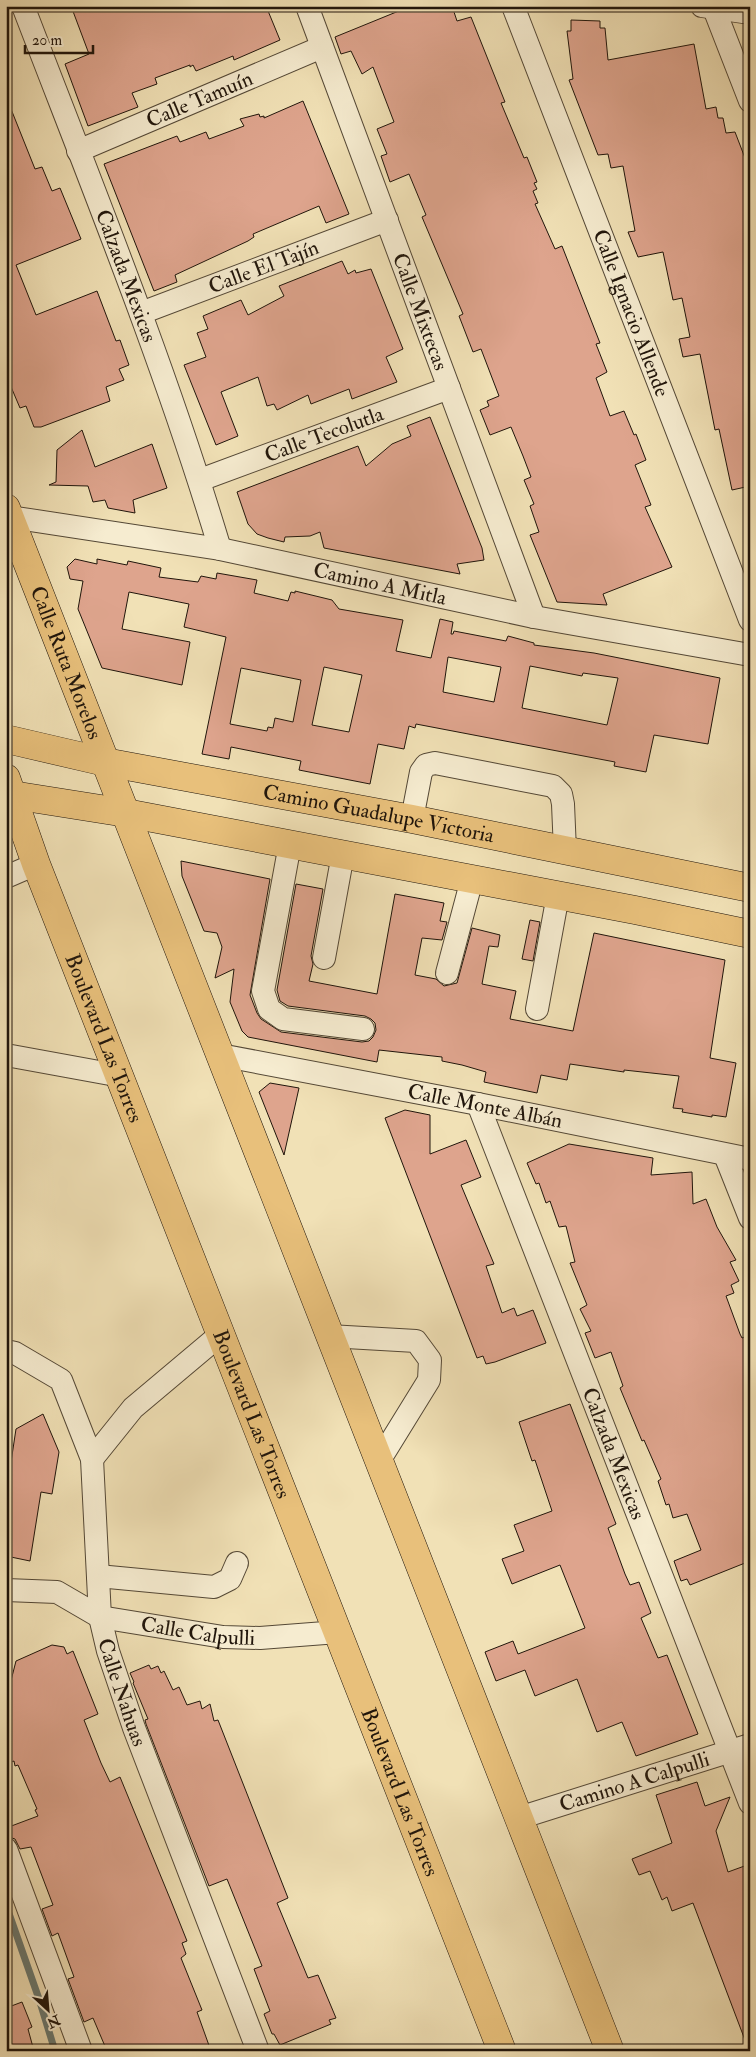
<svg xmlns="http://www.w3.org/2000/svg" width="756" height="2057" viewBox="0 0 756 2057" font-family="'IM FELL Double Pica',serif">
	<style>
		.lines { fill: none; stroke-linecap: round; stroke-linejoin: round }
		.stream { stroke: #6a7971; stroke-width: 7 }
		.building { fill: #dea48d; stroke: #20150b; fill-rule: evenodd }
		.minor-casing { stroke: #544836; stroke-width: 24 }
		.major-casing { stroke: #20150b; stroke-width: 29 }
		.minor { stroke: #f6ecd0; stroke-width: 22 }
		.major { stroke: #e8c07b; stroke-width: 28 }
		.labels { text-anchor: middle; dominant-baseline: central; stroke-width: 4; stroke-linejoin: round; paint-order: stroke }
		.street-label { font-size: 21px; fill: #20150b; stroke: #f6ecd0 }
	</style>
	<rect width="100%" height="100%" fill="#f1e1b6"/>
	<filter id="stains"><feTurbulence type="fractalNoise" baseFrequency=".004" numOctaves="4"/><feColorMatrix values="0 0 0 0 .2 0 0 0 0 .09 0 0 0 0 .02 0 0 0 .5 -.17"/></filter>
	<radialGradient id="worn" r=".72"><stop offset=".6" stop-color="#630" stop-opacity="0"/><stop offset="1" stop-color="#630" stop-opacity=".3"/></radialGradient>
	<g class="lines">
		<path class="stream" d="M 6,1905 L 39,1999 L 55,2051"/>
	</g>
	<path class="building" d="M 71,6 L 266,6 L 280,40 L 234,60 L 233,56 L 196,71 L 193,65 L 190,67 L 190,65 L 155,78 L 157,84 L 132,93 L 138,107 L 88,126 L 65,64 L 89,54 Z
		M 411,6 L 452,6 L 457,21 L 471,17 L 505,102 L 501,103 L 524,158 L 527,157 L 537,182 L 534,183 L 537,189 L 533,191 L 538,203 L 535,204 L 555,249 L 562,246 L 600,343 L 596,344 L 607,372 L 596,378 L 610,416 L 624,411 L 634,435 L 636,434 L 646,460 L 635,465 L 651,505 L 645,507 L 672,567 L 603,594 L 607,605 L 557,602 L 530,535 L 539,532 L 530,506 L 534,504 L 524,480 L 531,477 L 523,456 L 511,427 L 490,435 L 480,410 L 489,406 L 487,401 L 499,396 L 481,349 L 473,352 L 459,316 L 463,314 L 422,217 L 426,215 L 409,174 L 390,182 L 381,156 L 387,154 L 377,129 L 394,122 L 373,67 L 362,74 L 351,51 L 341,54 L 335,37 Z
		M 571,20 L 600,21 L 600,28 L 605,28 L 608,60 L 694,44 L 706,109 L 716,107 L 718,118 L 723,118 L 726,133 L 735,132 L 750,171 L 750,486 L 732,490 L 719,429 L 715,430 L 700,354 L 683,357 L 679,339 L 690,337 L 682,298 L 673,300 L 663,252 L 638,257 L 628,232 L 635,231 L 623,166 L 611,168 L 608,154 L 598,155 L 569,80 L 573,79 L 567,31 L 571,31 Z
		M 7,99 L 35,169 L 42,167 L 52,191 L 60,188 L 81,239 L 16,265 L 36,315 L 97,291 L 116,341 L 120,340 L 129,365 L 119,369 L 124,380 L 106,387 L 110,401 L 41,427 L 34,427 L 26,406 L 20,408 L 6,375 Z
		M 303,101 L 349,214 L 326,223 L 319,206 L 253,234 L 254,237 L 248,241 L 175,275 L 177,282 L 154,291 L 104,164 L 177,136 L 180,142 L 206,132 L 209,139 L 244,126 L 240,119 L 259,114 L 260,117 L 264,116 L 264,118 Z
		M 342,261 L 348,274 L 355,270 L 356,273 L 371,269 L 403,349 L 386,357 L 397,382 L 352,399 L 349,389 L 311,404 L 308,395 L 277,410 L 274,404 L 267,406 L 258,377 L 221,392 L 238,436 L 216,445 L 184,365 L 206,357 L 197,333 L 208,329 L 203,316 L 241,300 L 248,315 L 284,296 L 279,286 Z
		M 430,417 L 482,548 L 484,560 L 457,564 L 460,574 L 324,548 L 320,532 L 310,536 L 285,537 L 284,542 L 268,538 L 257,534 L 248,524 L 237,492 L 358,446 L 366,466 L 392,444 L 411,436 L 407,426 Z
		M 82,430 L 95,467 L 152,444 L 167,488 L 133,500 L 135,513 L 108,508 L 105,500 L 93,502 L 88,486 L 49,485 L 56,482 L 57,450 Z
		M 75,559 L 97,564 L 97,559 L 127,565 L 128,561 L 161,568 L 159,577 L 198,582 L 201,576 L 216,579 L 217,573 L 257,580 L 254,593 L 288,601 L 291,592 L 295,593 L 295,591 L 332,600 L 339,609 L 403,620 L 396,651 L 431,658 L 440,619 L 453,622 L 451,634 L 453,634 L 454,631 L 506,641 L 508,636 L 534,643 L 534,645 L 594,653 L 720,678 L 708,744 L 654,735 L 646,772 L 614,766 L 615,762 L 416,724 L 415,728 L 409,726 L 404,749 L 378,744 L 370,784 L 299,770 L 301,761 L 231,747 L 229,759 L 202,754 L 226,637 L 184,627 L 189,604 L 129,592 L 122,629 L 190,642 L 182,685 L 102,668 L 78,609 L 83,581 L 70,579 L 67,567 ZM 448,657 L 501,667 L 494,702 L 443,692 ZM 530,666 L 582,676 L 583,673 L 618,678 L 607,725 L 522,708 ZM 324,667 L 362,675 L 349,732 L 312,725 ZM 241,668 L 301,680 L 293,722 L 275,718 L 273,728 L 268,727 L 267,731 L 230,724 Z
		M 181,861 L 270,879 L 250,995 L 257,1013 L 261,1019 L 281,1032 L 362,1042 L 369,1041 L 373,1037 L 376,1030 L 375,1023 L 371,1019 L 365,1016 L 288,1006 L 280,1001 L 277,990 L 296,884 L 323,889 L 311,956 L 313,964 L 309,981 L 377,994 L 395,894 L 444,903 L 440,921 L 447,922 L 442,940 L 422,938 L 415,975 L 436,979 L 444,986 L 457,983 L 472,928 L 500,935 L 498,947 L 489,946 L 482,984 L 516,991 L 510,1019 L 573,1031 L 594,933 L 725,960 L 710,1058 L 736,1063 L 726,1117 L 712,1115 L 712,1117 L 682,1112 L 683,1109 L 673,1108 L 679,1076 L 624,1070 L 624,1072 L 570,1064 L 567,1080 L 541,1075 L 537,1093 L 484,1082 L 486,1072 L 462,1065 L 442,1061 L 442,1057 L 379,1050 L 377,1062 L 248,1037 L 242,1031 L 230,1002 L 234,969 L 215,978 L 222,947 L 217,933 L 204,931 L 182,876 Z
		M 530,920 L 540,922 L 533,961 L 522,959 Z
		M 270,1083 L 299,1088 L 284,1155 L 259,1092 Z
		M 405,1110 L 430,1115 L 430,1154 L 466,1140 L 481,1177 L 461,1185 L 494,1264 L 486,1266 L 502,1313 L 514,1308 L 517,1316 L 533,1310 L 546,1343 L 495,1362 L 486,1364 L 483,1356 L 477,1358 L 385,1118 Z
		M 569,1144 L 653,1158 L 651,1175 L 692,1172 L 693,1204 L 706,1199 L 717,1227 L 736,1260 L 730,1262 L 739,1281 L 731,1285 L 734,1293 L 726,1296 L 740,1334 L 742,1338 L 750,1335 L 750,1561 L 690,1585 L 687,1579 L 681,1581 L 674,1561 L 701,1550 L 687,1514 L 673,1518 L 669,1504 L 666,1505 L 658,1481 L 661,1479 L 644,1440 L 642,1441 L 620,1388 L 623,1386 L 611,1352 L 595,1358 L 585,1333 L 591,1331 L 580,1309 L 587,1305 L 570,1263 L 575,1262 L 566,1226 L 559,1227 L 550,1201 L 546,1203 L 539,1183 L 536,1184 L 527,1163 Z
		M 570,1404 L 616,1524 L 608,1528 L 625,1574 L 630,1585 L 639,1582 L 651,1613 L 641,1618 L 658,1658 L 667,1655 L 698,1734 L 636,1756 L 622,1722 L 597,1732 L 577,1679 L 535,1696 L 525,1670 L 496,1681 L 485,1652 L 513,1641 L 518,1654 L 585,1628 L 560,1565 L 512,1584 L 502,1559 L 524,1551 L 514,1525 L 552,1511 L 535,1460 L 532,1461 L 519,1422 Z
		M 43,1414 L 59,1452 L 52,1494 L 41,1492 L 30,1561 L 6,1556 L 6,1495 L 16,1429 Z
		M 52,1645 L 64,1647 L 67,1654 L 73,1651 L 98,1714 L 84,1720 L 101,1763 L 110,1782 L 120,1777 L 171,1901 L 187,1941 L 182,1943 L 186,1954 L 181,1958 L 202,2010 L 197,2012 L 211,2051 L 107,2051 L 93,2018 L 84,2022 L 68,1979 L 74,1977 L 58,1933 L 52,1936 L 42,1909 L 53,1905 L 31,1847 L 20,1849 L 15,1839 L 6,1836 L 6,1828 L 38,1816 L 35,1810 L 37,1809 L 18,1765 L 15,1766 L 14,1761 L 6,1764 L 6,1700 L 16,1661 Z
		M 149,1665 L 151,1669 L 158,1666 L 161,1673 L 164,1671 L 173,1690 L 179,1687 L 187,1705 L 200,1701 L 202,1709 L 210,1704 L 214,1721 L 218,1720 L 288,1898 L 277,1903 L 308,1978 L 318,1975 L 336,2018 L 329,2020 L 331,2024 L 280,2045 L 274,2034 L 272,2034 L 264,2014 L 270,2011 L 254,1969 L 262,1966 L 227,1879 L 209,1886 L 146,1724 L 145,1720 L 148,1719 L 133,1683 L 134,1682 L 130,1673 Z
		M 697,1782 L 705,1806 L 730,1797 L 716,1831 L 728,1872 L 750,1864 L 750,2048 L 748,2048 L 693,1903 L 672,1911 L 667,1897 L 662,1900 L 650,1871 L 639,1875 L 632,1859 L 672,1843 L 656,1795 Z
		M 22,2002 L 32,2027 L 28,2029 L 34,2051 L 6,2051 L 6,2008 Z"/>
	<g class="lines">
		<g class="minor-casing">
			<g id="minor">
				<path id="s1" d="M 23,6 C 92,186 165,365 220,549"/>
				<path id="s2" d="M 307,6 L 534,617"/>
				<path id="s3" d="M 513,6 L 750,620"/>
				<path d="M 702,6 L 750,13"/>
				<path d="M 713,6 L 750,101"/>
				<path id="s4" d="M 78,151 L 322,47"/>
				<path id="s5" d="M 141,313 L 387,220"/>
				<path id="s6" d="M 200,480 L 449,388"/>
				<path id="s7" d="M 10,517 L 220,549 L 534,617 L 750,655"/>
				<path d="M 412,819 L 421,772 L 426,765 L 435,763 L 553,786 L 561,794 L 563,804 L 565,851"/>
				<path d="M 290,844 L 263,991 L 269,1009 L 283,1019 L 363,1029"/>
				<path d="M 6,877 L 36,864"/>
				<path d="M 324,958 L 343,854"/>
				<path d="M 447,973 L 472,879"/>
				<path d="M 537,1009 L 558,895"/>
				<path d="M 6,1055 L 121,1076"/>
				<path id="s8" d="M 220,1055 L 478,1104 L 750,1159"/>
				<path id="s9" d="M 478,1104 L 750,1803"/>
				<path d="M 725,1155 L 750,1218"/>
				<path d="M 329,1336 L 416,1341 L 430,1360 L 429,1380 L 379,1461"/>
				<path id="s10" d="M 6,1351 L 15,1353 L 61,1380 L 92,1459 L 100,1617 L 108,1651 L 134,1728 L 258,2051"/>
				<path d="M 92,1459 L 133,1408 L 221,1334"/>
				<path d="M 98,1576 L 214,1587 L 230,1579 L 237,1563"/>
				<path id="s11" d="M 6,1590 L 57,1592 L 100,1617 L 223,1637 L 260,1638 L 338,1632"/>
				<path id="s12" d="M 519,1818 L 750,1745"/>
				<path d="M 6,1849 L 81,2051"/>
			</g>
		</g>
		<g class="major-casing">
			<g id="major">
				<path id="s13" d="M 6,508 L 610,2051"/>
				<path id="s14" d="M 6,739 L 105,762 L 412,819 L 750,888"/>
				<path id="s15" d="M 6,778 L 36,864 L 502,2051"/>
				<path d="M 6,794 L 126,813 L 635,910 L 750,934"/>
			</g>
		</g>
		<use href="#minor" class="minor"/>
		<use href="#major" class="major"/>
	</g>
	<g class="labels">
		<g class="street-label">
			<text stroke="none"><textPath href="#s4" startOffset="132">Calle Tamuín</textPath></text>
			<text stroke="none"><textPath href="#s5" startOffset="131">Calle El Tajín</textPath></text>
			<text stroke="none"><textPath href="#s1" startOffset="289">Calzada Mexicas</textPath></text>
			<text stroke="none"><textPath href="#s2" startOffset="326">Calle Mixtecas</textPath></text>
			<text stroke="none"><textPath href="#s3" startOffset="329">Calle Ignacio Allende</textPath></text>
			<text stroke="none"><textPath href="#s6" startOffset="132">Calle Tecolutla</textPath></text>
			<text stroke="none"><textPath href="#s7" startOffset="376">Camino A Mitla</textPath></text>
			<text stroke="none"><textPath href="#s13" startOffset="166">Calle Ruta Morelos</textPath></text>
			<text stroke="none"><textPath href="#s14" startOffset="380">Camino Guadalupe Victoria</textPath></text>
			<text stroke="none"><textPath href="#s15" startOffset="278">Boulevard Las Torres</textPath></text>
			<text stroke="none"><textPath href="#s8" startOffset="270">Calle Monte Albán</textPath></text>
			<text stroke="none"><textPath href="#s15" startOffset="682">Boulevard Las Torres</textPath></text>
			<text stroke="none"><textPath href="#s9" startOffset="375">Calzada Mexicas</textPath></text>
			<text stroke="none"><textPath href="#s11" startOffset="200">Calle Calpulli</textPath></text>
			<text stroke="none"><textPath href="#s10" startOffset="384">Calle Nahuas</textPath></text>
			<text stroke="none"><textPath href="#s12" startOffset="121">Camino A Calpulli</textPath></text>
			<text stroke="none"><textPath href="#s15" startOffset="1088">Boulevard Las Torres</textPath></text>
		</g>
	</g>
	<rect width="756" height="2057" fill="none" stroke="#f1e1b6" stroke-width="25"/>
	<rect x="8" y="8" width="741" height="2042" fill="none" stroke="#20150b" stroke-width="2.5"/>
	<rect x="12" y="12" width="731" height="2032" fill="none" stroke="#20150b"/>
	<g transform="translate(48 2010) rotate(154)" stroke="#f6ecd0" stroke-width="4" paint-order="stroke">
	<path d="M0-4L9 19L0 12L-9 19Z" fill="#20150b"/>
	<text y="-8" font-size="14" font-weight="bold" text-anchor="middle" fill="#20150b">N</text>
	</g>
	<path d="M25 45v8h68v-8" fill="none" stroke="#20150b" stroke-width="2.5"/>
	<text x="32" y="45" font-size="15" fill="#20150b" stroke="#f6ecd0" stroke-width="4" paint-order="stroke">20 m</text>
	<rect width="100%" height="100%" filter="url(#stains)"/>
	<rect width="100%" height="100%" fill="url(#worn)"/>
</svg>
